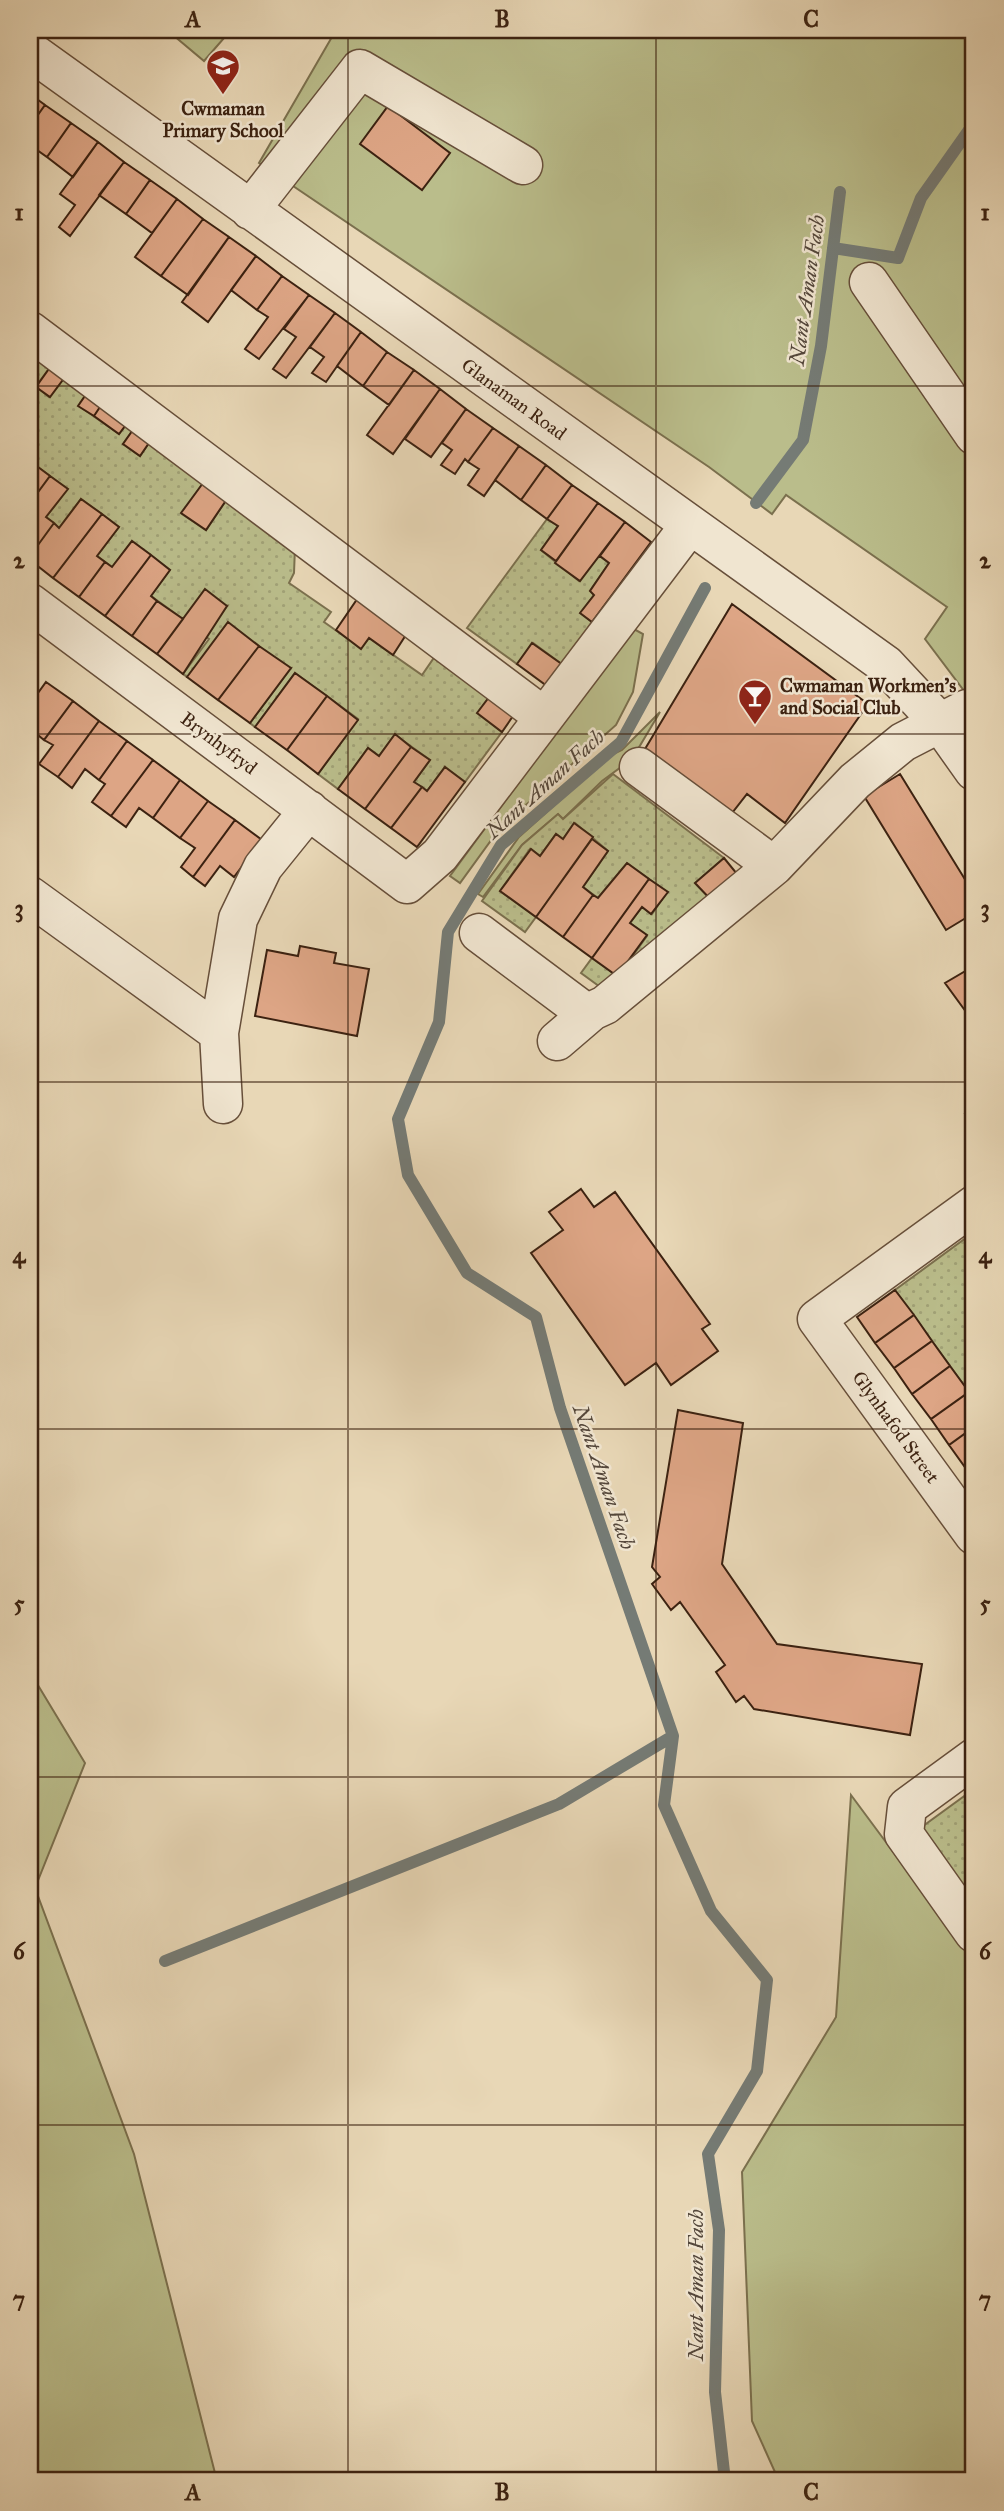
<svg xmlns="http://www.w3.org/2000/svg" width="1004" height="2511" viewBox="0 0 1004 2511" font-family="'IM FELL Great Primer',serif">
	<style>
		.green { fill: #babd8b; stroke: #7b704e; stroke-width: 2 }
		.garden { fill: url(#garden-dots); stroke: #7b704e; stroke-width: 2 }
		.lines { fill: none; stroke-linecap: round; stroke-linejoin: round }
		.stream { stroke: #757b75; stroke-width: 12 }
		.building { fill: #dda585; stroke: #3c2211; stroke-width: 2 }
		.minor-casing { stroke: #674f3a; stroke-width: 41 }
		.minor { stroke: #f0e5d0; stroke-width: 38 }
		.grid { fill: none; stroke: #3c2211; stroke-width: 2; stroke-opacity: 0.55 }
		.labels { text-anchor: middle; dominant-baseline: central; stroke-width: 5; stroke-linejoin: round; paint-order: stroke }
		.poi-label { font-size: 19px; font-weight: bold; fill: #3c2211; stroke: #f0e5d0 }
		.street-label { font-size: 19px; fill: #3c2211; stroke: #f0e5d0 }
		.water-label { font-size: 21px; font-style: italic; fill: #54473b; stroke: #f0e5d0 }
		.neatline { fill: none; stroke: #3c2211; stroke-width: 2.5 }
		.grid-label { font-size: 23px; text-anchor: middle; font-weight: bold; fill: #3c2211 }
	</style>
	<defs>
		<pattern id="garden-dots" width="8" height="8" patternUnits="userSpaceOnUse" patternTransform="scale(1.75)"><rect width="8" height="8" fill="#babd8b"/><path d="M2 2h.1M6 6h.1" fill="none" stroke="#a1a277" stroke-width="1.8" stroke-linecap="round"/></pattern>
	</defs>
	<rect width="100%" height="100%" fill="#e8d7b6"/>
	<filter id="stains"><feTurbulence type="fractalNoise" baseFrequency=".00286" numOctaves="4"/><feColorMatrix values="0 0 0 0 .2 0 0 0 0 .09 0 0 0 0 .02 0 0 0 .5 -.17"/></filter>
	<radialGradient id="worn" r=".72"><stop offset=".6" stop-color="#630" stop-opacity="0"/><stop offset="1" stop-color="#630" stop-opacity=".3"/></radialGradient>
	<path class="green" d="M 167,30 L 231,30 L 204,61 Z
		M 336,30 L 974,30 L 974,704 L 925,639 L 947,607 L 786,495 L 772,514 L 709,467 L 259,163 Z
		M 632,628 L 643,634 L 633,692 L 616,725 L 500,828 L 460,883 L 450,876 Z
		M 660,712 L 632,759 L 602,781 L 563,819 L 558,814 L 522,845 L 483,897 L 478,894 L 519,837 L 609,756 L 622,750 Z
		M 30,1672 L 85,1763 L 35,1888 L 134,2154 L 217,2481 L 30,2481 Z
		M 851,1795 L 974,1961 L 974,2481 L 779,2481 L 752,2421 L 742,2172 L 836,2017 Z"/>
	<path class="garden" d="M 30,351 L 51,366 L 36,386 L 49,397 L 65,377 L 87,393 L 79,406 L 119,434 L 128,422 L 135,427 L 123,444 L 140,456 L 151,440 L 203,483 L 182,514 L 206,530 L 227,499 L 295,547 L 294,573 L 289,583 L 331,612 L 324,622 L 361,648 L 369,638 L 422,675 L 440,649 L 496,688 L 478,713 L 502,732 L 465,782 L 445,767 L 427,791 L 414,782 L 430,760 L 395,735 L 379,756 L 368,748 L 338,789 L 318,774 L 358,719 L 295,673 L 255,727 L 250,723 L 291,668 L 187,677 L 183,674 L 209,639 L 205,636 L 227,606 L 183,619 L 151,596 L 170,570 L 132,541 L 112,567 L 97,556 L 119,527 L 81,499 L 59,528 L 46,517 L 67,489 L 30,461 Z
		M 547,519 L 558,526 L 541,550 L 579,581 L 598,555 L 609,563 L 590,591 L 594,595 L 581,613 L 592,622 L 563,665 L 533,643 L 517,664 L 467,628 Z
		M 613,774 L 724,858 L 695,883 L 714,903 L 607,992 L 581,973 L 592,958 L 618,976 L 647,936 L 630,923 L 642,907 L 652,914 L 667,892 L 627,863 L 598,898 L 583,887 L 608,851 L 575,823 L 563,839 L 556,834 L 540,856 L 530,849 L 500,891 L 536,917 L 525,932 L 482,901 L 522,845 L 558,814 L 563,819 Z
		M 974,1232 L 974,1399 L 895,1290 Z
		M 974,1789 L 974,1905 L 919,1829 Z"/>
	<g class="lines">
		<path class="stream" d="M 833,248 L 898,258 L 921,198 L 974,123
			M 756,503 L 803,440 L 821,346 L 840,192
			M 705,588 L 621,742 L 501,845 L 448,932 L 439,1022 L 398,1119 L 408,1175 L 467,1273 L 536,1317 L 560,1408 L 673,1736 L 664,1805 L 711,1911 L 767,1980 L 757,2071 L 708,2154 L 719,2230 L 715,2392 L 725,2481
			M 165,1961 L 559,1804 L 673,1736"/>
	</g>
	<path class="building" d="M 30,94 L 45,105 L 30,126 Z
		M 45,105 L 71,123 L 47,157 L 30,145 L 30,126 Z
		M 388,106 L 450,153 L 422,190 L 360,144 Z
		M 71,123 L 98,142 L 73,177 L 47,157 Z
		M 98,142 L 124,162 L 70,236 L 59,227 L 75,205 L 60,194 Z
		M 124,162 L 150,180 L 126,214 L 99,195 Z
		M 150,180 L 177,199 L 152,233 L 126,214 Z
		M 177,199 L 203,219 L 161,276 L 135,257 Z
		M 203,219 L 229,237 L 188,295 L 161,276 Z
		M 229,237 L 256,256 L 208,322 L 182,302 Z
		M 256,256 L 282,276 L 257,310 L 231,290 Z
		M 282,276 L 309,295 L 259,359 L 245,349 L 268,317 L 257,310 Z
		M 309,295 L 335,313 L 286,378 L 273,369 L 296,337 L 284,329 Z
		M 335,313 L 361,332 L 326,382 L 312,373 L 324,357 L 310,347 Z
		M 361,332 L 387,352 L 363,386 L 337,366 Z
		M 387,352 L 414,370 L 389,405 L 363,386 Z
		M 51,366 L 65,377 L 50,397 L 36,387 Z
		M 414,370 L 440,389 L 393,454 L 367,435 Z
		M 440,389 L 466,409 L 431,457 L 405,439 Z
		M 87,393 L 102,404 L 94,416 L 78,406 Z
		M 102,404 L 128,422 L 119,434 L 94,416 Z
		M 466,409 L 493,428 L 468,462 L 465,459 L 455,474 L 441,465 L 452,450 L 442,443 Z
		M 135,427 L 151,440 L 140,456 L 123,444 Z
		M 493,428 L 519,446 L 484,496 L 468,485 L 479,469 L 468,462 Z
		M 519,446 L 546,465 L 521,500 L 495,480 Z
		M 30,461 L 50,476 L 30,503 Z
		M 546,465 L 572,485 L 547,519 L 521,500 Z
		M 50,476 L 68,489 L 46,517 L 54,523 L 30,556 L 30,503 Z
		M 203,483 L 227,499 L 206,530 L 181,513 Z
		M 572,485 L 598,503 L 556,561 L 541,550 L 558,526 L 547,519 Z
		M 81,499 L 102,514 L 53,578 L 30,560 L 30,556 L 54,523 L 59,528 Z
		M 598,503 L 625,522 L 580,581 L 555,563 Z
		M 102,514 L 119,527 L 97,556 L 105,562 L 79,597 L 53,578 Z
		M 625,522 L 651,542 L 592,622 L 580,613 L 594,595 L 590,591 L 609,563 L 600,556 Z
		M 132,541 L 151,555 L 105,616 L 79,597 L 105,562 L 112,567 Z
		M 151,555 L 170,570 L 151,596 L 157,601 L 132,636 L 105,616 Z
		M 205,589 L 227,606 L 183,674 L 157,654 Z
		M 362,592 L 411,627 L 393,655 L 369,638 L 361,649 L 336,630 Z
		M 157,601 L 183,619 L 157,654 L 132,636 Z
		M 732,604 L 868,704 L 785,823 L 747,794 L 732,813 L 645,749 Z
		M 228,622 L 259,646 L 218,700 L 187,677 Z
		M 532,643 L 563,665 L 547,686 L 517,664 Z
		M 259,646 L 291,668 L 250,723 L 218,700 Z
		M 295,673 L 327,696 L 287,750 L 255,727 Z
		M 46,682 L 73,701 L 44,740 L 33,731 L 30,735 L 30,704 Z
		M 496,688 L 520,706 L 502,732 L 477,713 Z
		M 327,696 L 358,720 L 318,774 L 287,750 Z
		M 73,701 L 99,721 L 58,777 L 39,764 L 53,745 L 44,740 Z
		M 99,721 L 127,741 L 99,780 L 85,769 L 72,788 L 58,777 Z
		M 395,734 L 411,747 L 365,809 L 338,789 L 368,748 L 379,756 Z
		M 127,741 L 153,760 L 111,816 L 92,802 L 105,784 L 99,780 Z
		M 411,747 L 430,760 L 414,782 L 422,787 L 391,828 L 365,809 Z
		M 153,760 L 180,780 L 153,818 L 139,808 L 126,827 L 111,816 Z
		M 445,767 L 465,782 L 417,847 L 391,828 L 422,787 L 427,791 Z
		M 900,774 L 974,894 L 974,913 L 946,930 L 864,796 Z
		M 180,780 L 208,801 L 180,838 L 153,818 Z
		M 208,801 L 235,820 L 193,877 L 181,867 L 195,848 L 180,838 Z
		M 235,820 L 262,840 L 234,877 L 220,866 L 205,886 L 193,877 Z
		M 574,823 L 593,837 L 536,917 L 500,891 L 531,849 L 540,856 L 556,834 L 563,839 Z
		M 592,839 L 608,851 L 583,887 L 593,895 L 563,937 L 536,917 Z
		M 724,858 L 742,880 L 714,903 L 695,883 Z
		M 627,863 L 649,879 L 592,958 L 563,937 L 593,895 L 598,898 Z
		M 649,879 L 668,892 L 651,914 L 642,907 L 630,923 L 647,935 L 617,976 L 592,958 Z
		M 300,946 L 336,953 L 334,963 L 369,969 L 357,1036 L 255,1016 L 267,950 L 298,956 Z
		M 974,966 L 974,1013 L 969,1016 L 945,983 Z
		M 974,1107 L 974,1126 L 965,1114 Z
		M 581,1189 L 594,1207 L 615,1192 L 710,1324 L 702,1329 L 718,1351 L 671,1385 L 656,1363 L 625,1385 L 531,1253 L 563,1230 L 549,1212 Z
		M 895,1290 L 914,1315 L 875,1343 L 857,1317 Z
		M 914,1315 L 932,1341 L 894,1368 L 875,1343 Z
		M 932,1341 L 950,1366 L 912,1394 L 894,1368 Z
		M 950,1366 L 969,1392 L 931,1419 L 912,1394 Z
		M 969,1392 L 974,1399 L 974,1427 L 949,1445 L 931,1419 Z
		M 678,1410 L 743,1423 L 722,1564 L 777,1644 L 922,1664 L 910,1735 L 754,1709 L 744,1696 L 736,1702 L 716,1672 L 725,1665 L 680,1602 L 671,1610 L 652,1584 L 660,1577 L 652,1567 Z
		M 974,1427 L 974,1465 L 967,1470 L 949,1445 Z
		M 974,1465 L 974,1480 L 967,1470 Z"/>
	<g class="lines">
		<g class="minor-casing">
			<path id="minor" d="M 30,51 L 886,665 L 940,723 L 974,771
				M 250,210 L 360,69 L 523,165
				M 869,282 L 974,435
				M 30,331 L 543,716
				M 30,603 L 407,884 L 440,855 L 690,525
				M 639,767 L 774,866
				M 30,896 L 219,1033
				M 479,933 L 582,1010 L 592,1011 L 605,1005 L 774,866 L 855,781 L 903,742 L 967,709 L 974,709
				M 557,1041 L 592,1011
				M 223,1104 L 219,1033 L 238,919 L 263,867 L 309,810
				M 974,1205 L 817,1319 L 974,1535
				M 974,1758 L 907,1807 L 904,1834 L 974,1933"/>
		</g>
		<use href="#minor" class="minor"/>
	</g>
	<path class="grid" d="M 348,30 L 348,2481M 656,30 L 656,2481M 30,386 L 974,386M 30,734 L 974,734M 30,1082 L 974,1082M 30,1429 L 974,1429M 30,1777 L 974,1777M 30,2125 L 974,2125"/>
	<defs>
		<g id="school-pin" transform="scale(1.75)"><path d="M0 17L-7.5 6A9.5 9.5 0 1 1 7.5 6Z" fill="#8f2418" stroke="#f0e5d0"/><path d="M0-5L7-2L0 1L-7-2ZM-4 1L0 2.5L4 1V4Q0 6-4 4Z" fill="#fff"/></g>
		<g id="bar-pin" transform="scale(1.75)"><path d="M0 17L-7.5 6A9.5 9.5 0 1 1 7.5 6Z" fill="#8f2418" stroke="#f0e5d0"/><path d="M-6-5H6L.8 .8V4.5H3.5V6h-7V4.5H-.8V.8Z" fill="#fff"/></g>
	</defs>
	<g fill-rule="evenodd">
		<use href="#school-pin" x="223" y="66"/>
		<use href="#bar-pin" x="755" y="696"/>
	</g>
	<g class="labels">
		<g class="poi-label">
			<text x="223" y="108">Cwmaman<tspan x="223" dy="22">Primary School</tspan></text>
			<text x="780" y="685" text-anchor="start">Cwmaman Workmen’s<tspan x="780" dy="22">and Social Club</tspan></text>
		</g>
		<g class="street-label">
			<text transform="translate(514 399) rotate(36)">Glanaman Road</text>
			<text transform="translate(219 743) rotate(37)">Brynhyfryd</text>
			<text transform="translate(896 1427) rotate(54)">Glynhafod Street</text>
		</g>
		<g class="water-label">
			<text transform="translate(807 290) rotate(-82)">Nant Aman Fach</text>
			<text transform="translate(545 784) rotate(-42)">Nant Aman Fach</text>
			<text transform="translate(604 1477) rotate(71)">Nant Aman Fach</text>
			<text transform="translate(696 2285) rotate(-90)">Nant Aman Fach</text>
		</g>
	</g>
	<rect width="1004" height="2511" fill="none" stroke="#e8d7b6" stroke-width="77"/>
	<rect x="38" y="38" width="927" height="2434" class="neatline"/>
	<g class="grid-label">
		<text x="193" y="27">A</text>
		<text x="502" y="27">B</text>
		<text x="811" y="27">C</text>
		<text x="19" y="220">1</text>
		<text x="985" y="220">1</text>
		<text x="19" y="568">2</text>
		<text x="985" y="568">2</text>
		<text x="19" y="916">3</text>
		<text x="985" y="916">3</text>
		<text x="19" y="1263">4</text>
		<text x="985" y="1263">4</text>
		<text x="19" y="1611">5</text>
		<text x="985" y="1611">5</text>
		<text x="19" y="1959">6</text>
		<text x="985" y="1959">6</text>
		<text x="19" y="2307">7</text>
		<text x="985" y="2307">7</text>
		<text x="193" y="2500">A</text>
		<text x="502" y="2500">B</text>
		<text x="811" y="2500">C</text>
	</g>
	<rect width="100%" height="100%" filter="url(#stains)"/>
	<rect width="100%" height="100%" fill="url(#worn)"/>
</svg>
